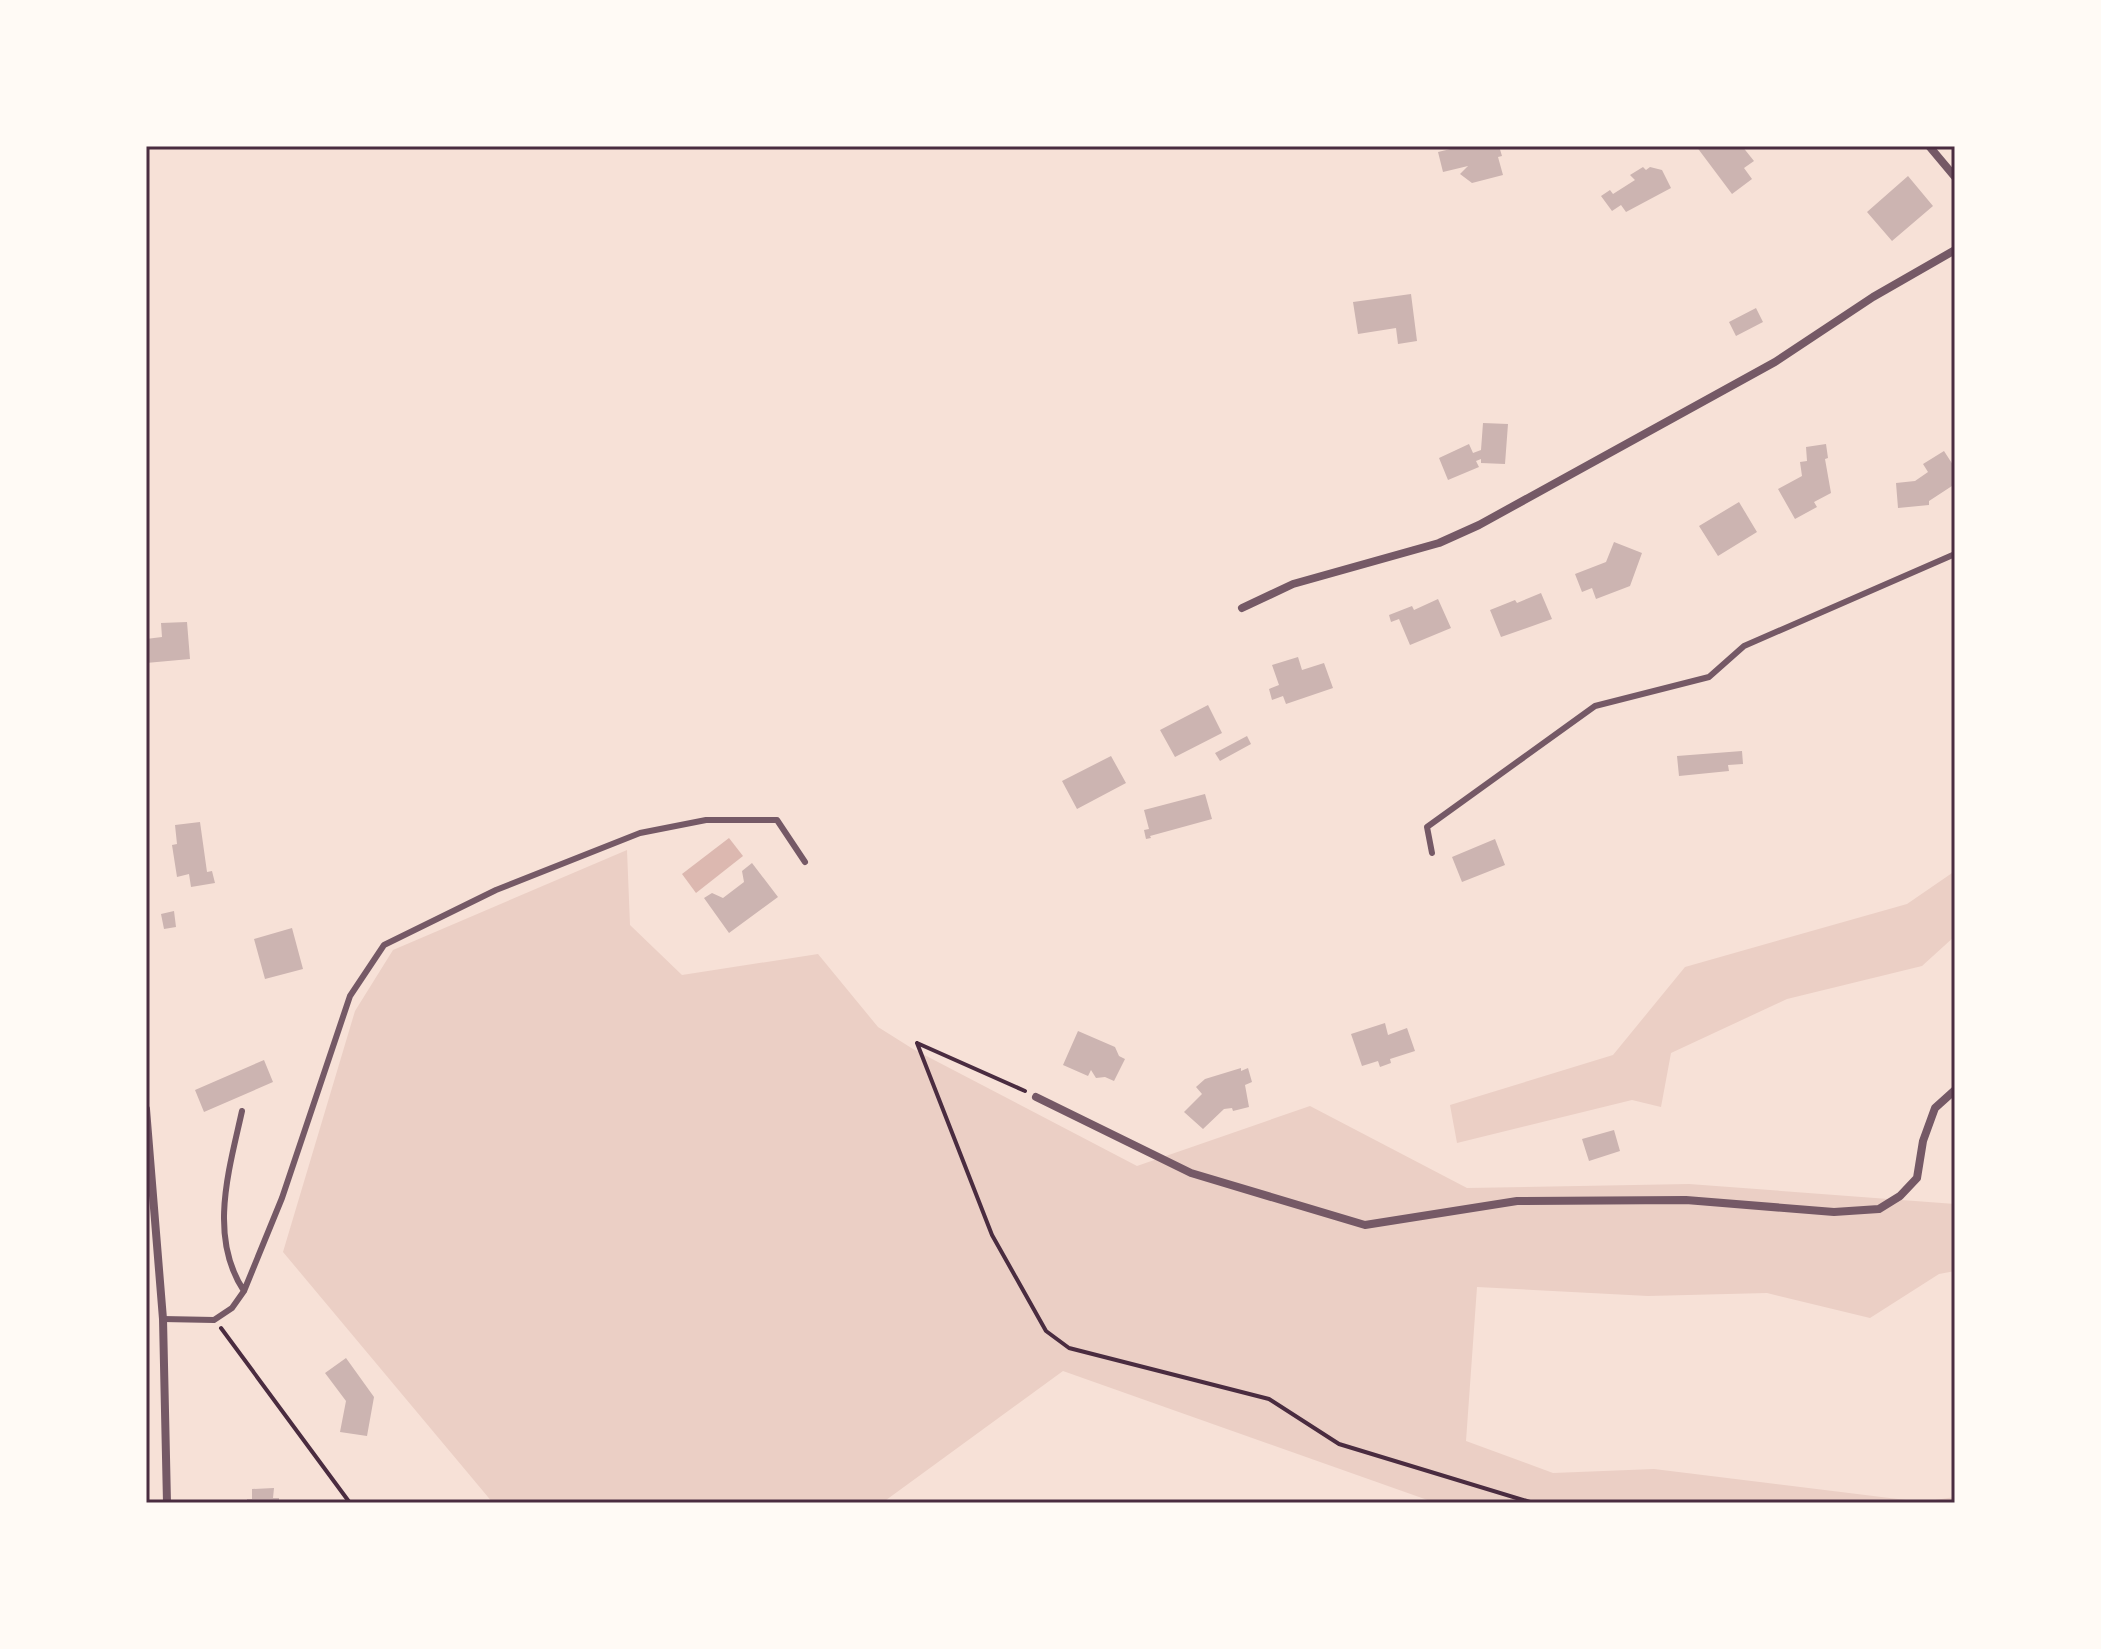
<svg xmlns="http://www.w3.org/2000/svg" width="2101" height="1649" viewBox="0 0 2101 1649" font-family="Jost,sans-serif">
	<style>
		.green { fill: #ebcfc5 }
		.water { fill: #dcb8b0 }
		.building { fill: #ccb4b1 }
		.lines { fill: none; stroke-linecap: round; stroke-linejoin: round }
		.path { stroke: #4a2c40; stroke-width: 4 }
		.service { stroke: #755966; stroke-width: 6 }
		.minor { stroke: #755966; stroke-width: 8 }
		.neatline { fill: none; stroke: #4a2c40; stroke-width: 3 }
	</style>
	<rect width="100%" height="100%" fill="#f7e1d7"/>
	<path class="green" d="M 627,850 L 630,925 L 682,975 L 818,954 L 878,1027 L 913,1049 L 1137,1166 L 1310,1106 L 1467,1188 L 1689,1184 L 1955,1204 L 1955,1271 L 1939,1274 L 1870,1318 L 1767,1293 L 1648,1296 L 1477,1287 L 1466,1441 L 1553,1473 L 1654,1469 L 1922,1502 L 1955,1497 L 1955,1503 L 1436,1503 L 1063,1371 L 882,1503 L 493,1503 L 283,1252 L 355,1011 L 393,950 Z
		M 1955,871 L 1955,936 L 1922,966 L 1787,999 L 1671,1053 L 1661,1107 L 1632,1100 L 1457,1143 L 1450,1105 L 1613,1055 L 1685,967 L 1907,904 Z"/>
	<path class="water" d="M 729,838 L 743,856 L 696,893 L 682,874 Z"/>
	<path class="building" d="M 1463,146 L 1499,146 L 1502,156 L 1498,157 L 1503,175 L 1472,183 L 1460,174 L 1468,166 L 1443,172 L 1438,152 Z
		M 1696,146 L 1719,146 L 1721,149 L 1725,146 L 1742,146 L 1754,161 L 1744,168 L 1752,179 L 1732,194 Z
		M 1643,167 L 1646,170 L 1650,167 L 1662,170 L 1671,188 L 1626,212 L 1621,205 L 1612,211 L 1601,196 L 1610,190 L 1613,194 L 1635,180 L 1630,175 Z
		M 1908,176 L 1933,206 L 1892,241 L 1867,212 Z
		M 1411,294 L 1417,341 L 1398,344 L 1396,328 L 1358,334 L 1353,302 Z
		M 1756,308 L 1763,322 L 1736,336 L 1729,322 Z
		M 1483,423 L 1508,424 L 1505,464 L 1481,463 L 1481,459 L 1476,461 L 1479,467 L 1448,480 L 1439,458 L 1469,444 L 1473,453 L 1481,450 Z
		M 1826,444 L 1828,458 L 1825,459 L 1831,493 L 1814,502 L 1817,507 L 1795,519 L 1778,489 L 1802,476 L 1800,462 L 1807,461 L 1806,447 Z
		M 1944,451 L 1955,468 L 1955,489 L 1952,486 L 1929,501 L 1929,505 L 1898,508 L 1896,483 L 1915,481 L 1928,472 L 1923,464 Z
		M 1739,502 L 1757,532 L 1718,556 L 1699,526 Z
		M 1614,542 L 1642,553 L 1630,586 L 1596,599 L 1592,588 L 1582,592 L 1575,574 L 1606,562 Z
		M 1541,593 L 1552,619 L 1501,637 L 1490,610 L 1515,600 L 1517,603 Z
		M 1438,599 L 1451,628 L 1410,645 L 1399,619 L 1391,622 L 1389,615 L 1412,606 L 1414,610 Z
		M 187,622 L 190,659 L 146,663 L 146,639 L 162,637 L 161,623 Z
		M 1298,657 L 1302,670 L 1324,663 L 1333,688 L 1286,704 L 1283,696 L 1272,700 L 1269,689 L 1279,685 L 1272,665 Z
		M 1208,705 L 1222,733 L 1175,757 L 1160,730 Z
		M 1247,736 L 1251,744 L 1220,761 L 1215,753 Z
		M 1742,751 L 1743,764 L 1728,765 L 1729,771 L 1679,776 L 1677,756 Z
		M 1111,756 L 1126,783 L 1077,809 L 1062,781 Z
		M 1205,794 L 1212,819 L 1150,836 L 1151,838 L 1146,839 L 1144,830 L 1149,829 L 1144,810 Z
		M 200,822 L 207,872 L 212,871 L 215,883 L 191,887 L 189,874 L 177,877 L 172,845 L 177,844 L 175,825 Z
		M 1495,839 L 1505,865 L 1462,882 L 1452,857 Z
		M 752,863 L 778,897 L 729,933 L 704,898 L 712,893 L 723,898 L 744,882 L 742,871 Z
		M 174,911 L 176,927 L 164,929 L 161,914 Z
		M 292,928 L 303,969 L 265,979 L 254,939 Z
		M 1385,1023 L 1388,1035 L 1407,1028 L 1415,1051 L 1390,1059 L 1391,1063 L 1380,1067 L 1378,1061 L 1362,1066 L 1351,1034 Z
		M 1078,1031 L 1115,1047 L 1119,1056 L 1125,1059 L 1114,1081 L 1105,1077 L 1096,1078 L 1091,1070 L 1088,1076 L 1063,1065 Z
		M 264,1060 L 273,1082 L 204,1112 L 195,1090 Z
		M 1241,1068 L 1241,1071 L 1248,1068 L 1252,1082 L 1245,1085 L 1249,1107 L 1233,1111 L 1232,1108 L 1224,1109 L 1203,1129 L 1184,1112 L 1202,1094 L 1196,1087 L 1205,1079 Z
		M 1614,1130 L 1620,1151 L 1589,1161 L 1582,1139 Z
		M 346,1358 L 374,1397 L 367,1436 L 340,1432 L 346,1401 L 325,1373 Z
		M 274,1488 L 273,1498 L 279,1498 L 279,1503 L 247,1503 L 247,1499 L 252,1499 L 252,1489 Z"/>
	<g class="lines">
		<path class="path" d="M 917,1043 L 992,1235 L 1046,1331 L 1069,1348 L 1269,1399 L 1339,1444 L 1530,1502 L 1581,1503
			M 917,1043 L 1025,1091
			M 221,1328 L 350,1503"/>
		<path class="service" d="M 1432,853 L 1427,827 L 1595,706 L 1709,677 L 1744,646 L 1955,554
			M 242,1111 C 229,1170 208,1237 244,1291
			M 163,1319 L 214,1320 L 232,1308 L 244,1291 L 282,1198 L 350,996 L 384,945 L 496,890 L 640,833 L 706,820 L 777,820 L 805,862"/>
		<path class="minor" d="M 1929,146 L 1955,177
			M 1242,608 L 1293,584 L 1439,543 L 1479,525 L 1775,362 L 1873,297 L 1955,250
			M 1036,1097 L 1191,1173 L 1365,1225 L 1517,1201 L 1686,1200 L 1834,1212 L 1879,1209 L 1900,1196 L 1917,1178 L 1923,1141 L 1935,1108 L 1955,1090
			M 146,1109 L 163,1319 L 167,1503"/>
	</g>
	<rect width="2101" height="1649" fill="none" stroke="#fffaf5" stroke-width="296"/>
	<rect x="148" y="148" width="1805" height="1353" class="neatline"/>
</svg>
